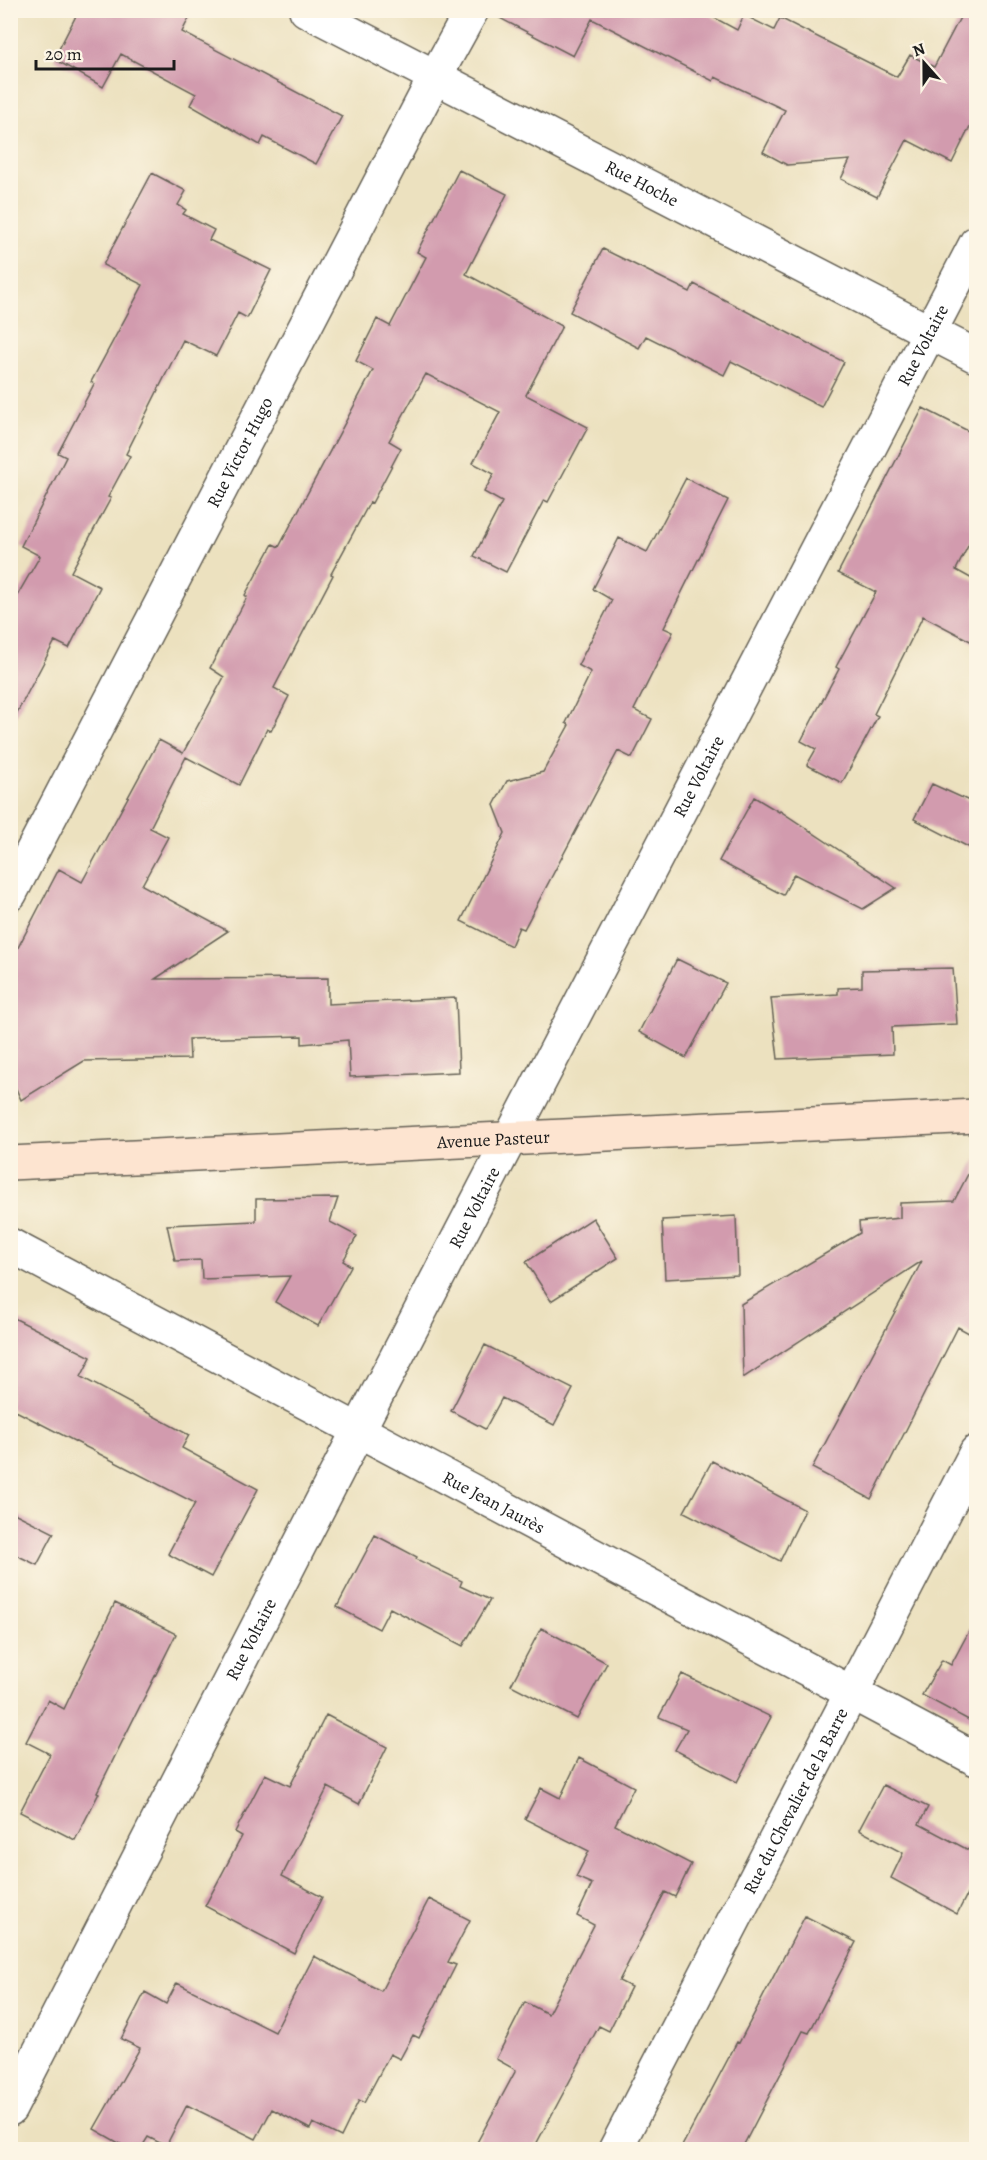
<svg xmlns="http://www.w3.org/2000/svg" width="987" height="2160" viewBox="0 0 987 2160" font-family="Alegreya,serif">
	<style>
		.building { fill: #d29bae }
		.lines { fill: none; stroke-linecap: round; stroke-linejoin: round }
		.street-casing { stroke: #656155; stroke-width: 36 }
		.secondary-casing { stroke: #656155; stroke-width: 36 }
		.street { stroke: #fff; stroke-width: 33 }
		.secondary { stroke: #fde4d0; stroke-width: 33 }
		.labels { text-anchor: middle; dominant-baseline: central; stroke-width: 4.5; stroke-linejoin: round; paint-order: stroke }
		.street-label { font-size: 18px; fill: #1c1c1c; stroke: #fcf5e5 }
	</style>
	<rect width="100%" height="100%" fill="#fcf5e5"/>
	<filter id="ink" filterUnits="userSpaceOnUse"><feTurbulence type="fractalNoise" baseFrequency=".0167" numOctaves="2"/><feDisplacementMap in="SourceGraphic" scale="12" xChannelSelector="R" yChannelSelector="G"/><feConvolveMatrix kernelMatrix="1 2 1 2 8 2 1 2 1" color-interpolation-filters="sRGB"/></filter>
	<filter id="wash" filterUnits="userSpaceOnUse"><feTurbulence type="fractalNoise" baseFrequency=".008" numOctaves="4" result="noise"/><feDisplacementMap in="SourceGraphic" scale="24" xChannelSelector="R" yChannelSelector="G"/><feGaussianBlur stdDeviation="1.35" result="paint"/><feColorMatrix in="noise" values="0 0 0 0 0 0 0 0 0 0 0 0 0 0 0 0 0 1.4 0 .05"/><feComposite in="paint" operator="in"/></filter>
	<g filter="url(#wash)">
		<rect width="100%" height="100%" fill="#ece1bf"/>
		<g id="blocks">
			<path class="building" d="M 79,10 L 193,10 L 182,32 L 342,116 L 316,164 L 264,137 L 260,145 L 190,105 L 196,94 L 121,54 L 103,87 L 54,59 Z
				M 491,10 L 700,10 L 737,30 L 744,15 L 774,30 L 780,18 L 897,77 L 910,55 L 934,67 L 964,10 L 976,10 L 976,114 L 952,163 L 907,140 L 877,197 L 841,179 L 850,160 L 787,165 L 763,152 L 785,110 L 715,77 L 713,81 L 592,19 L 573,56 L 490,13 Z
				M 459,170 L 507,194 L 466,274 L 562,326 L 526,395 L 588,427 L 548,502 L 544,500 L 506,572 L 474,556 L 502,502 L 484,492 L 494,474 L 473,463 L 500,412 L 426,374 L 389,441 L 401,448 L 372,503 L 370,502 L 331,574 L 333,575 L 274,688 L 289,696 L 271,731 L 267,729 L 239,785 L 186,757 L 150,828 L 168,837 L 142,885 L 228,931 L 155,979 L 328,978 L 328,1004 L 456,998 L 459,1072 L 350,1077 L 348,1040 L 302,1044 L 302,1036 L 189,1039 L 190,1059 L 84,1061 L 21,1100 L 10,1075 L 10,963 L 59,869 L 82,882 L 159,740 L 183,753 L 224,677 L 210,668 L 247,597 L 245,595 L 273,544 L 279,547 L 373,370 L 356,361 L 377,319 L 390,326 L 426,257 L 417,252 Z
				M 152,173 L 186,191 L 178,205 L 186,210 L 183,214 L 214,230 L 209,240 L 271,270 L 247,318 L 238,313 L 216,356 L 183,340 L 126,454 L 130,456 L 108,497 L 111,498 L 71,572 L 100,587 L 69,648 L 55,641 L 10,726 L 10,608 L 40,556 L 21,546 L 66,457 L 58,453 L 94,384 L 91,382 L 143,285 L 103,265 Z
				M 603,249 L 690,292 L 694,284 L 844,362 L 821,407 L 731,361 L 724,375 L 646,336 L 639,348 L 570,312 Z
				M 923,408 L 976,435 L 976,530 L 956,570 L 976,581 L 976,644 L 923,616 L 874,714 L 878,716 L 842,783 L 807,765 L 816,749 L 801,741 L 839,669 L 836,667 L 876,592 L 838,573 Z
				M 686,478 L 728,500 L 664,628 L 673,632 L 634,710 L 652,719 L 632,758 L 618,751 L 524,929 L 519,927 L 511,946 L 461,921 L 505,833 L 494,805 L 507,781 L 543,772 L 569,725 L 566,723 L 591,672 L 578,665 L 612,600 L 593,589 L 619,538 L 647,552 Z
				M 932,784 L 976,804 L 976,851 L 914,819 Z
				M 754,797 L 779,812 L 780,811 L 896,888 L 863,909 L 794,874 L 783,895 L 719,861 Z
				M 677,959 L 726,983 L 686,1058 L 639,1032 Z
				M 953,968 L 957,1024 L 892,1027 L 893,1054 L 778,1059 L 771,998 L 838,994 L 838,988 L 862,987 L 862,970 Z
				M 976,1159 L 976,1337 L 958,1327 L 871,1499 L 812,1468 L 922,1261 L 743,1378 L 741,1304 L 860,1233 L 859,1222 L 900,1218 L 900,1203 L 954,1201 Z
				M 338,1198 L 330,1222 L 357,1236 L 343,1261 L 351,1266 L 318,1326 L 275,1302 L 290,1276 L 202,1279 L 201,1260 L 175,1261 L 167,1225 L 256,1221 L 256,1199 Z
				M 736,1216 L 738,1275 L 665,1279 L 662,1220 Z
				M 593,1218 L 618,1258 L 551,1301 L 526,1262 Z
				M 10,1316 L 91,1357 L 81,1377 L 189,1435 L 182,1448 L 258,1489 L 211,1577 L 168,1554 L 195,1503 L 10,1408 Z
				M 485,1345 L 573,1389 L 554,1425 L 502,1398 L 485,1429 L 451,1411 Z
				M 712,1461 L 805,1510 L 780,1561 L 684,1512 Z
				M 10,1511 L 54,1533 L 37,1565 L 10,1552 Z
				M 375,1535 L 417,1557 L 416,1559 L 462,1581 L 460,1586 L 490,1600 L 463,1646 L 390,1608 L 379,1629 L 337,1607 Z
				M 115,1603 L 176,1634 L 97,1792 L 99,1793 L 75,1840 L 20,1812 L 50,1754 L 26,1742 L 48,1700 L 64,1709 Z
				M 976,1618 L 976,1724 L 922,1695 L 942,1660 L 951,1665 Z
				M 541,1628 L 607,1663 L 577,1719 L 511,1685 Z
				M 682,1674 L 771,1717 L 737,1782 L 675,1750 L 687,1729 L 659,1717 Z
				M 326,1715 L 387,1747 L 359,1804 L 328,1787 L 282,1876 L 322,1897 L 294,1953 L 205,1906 L 242,1836 L 235,1832 L 265,1774 L 290,1786 Z
				M 579,1758 L 634,1787 L 615,1825 L 691,1864 L 675,1897 L 665,1892 L 619,1981 L 631,1987 L 609,2031 L 599,2026 L 533,2150 L 473,2150 L 516,2070 L 496,2059 L 525,2002 L 548,2014 L 594,1925 L 577,1916 L 592,1884 L 576,1877 L 589,1851 L 525,1819 L 541,1788 L 560,1798 Z
				M 883,1785 L 928,1807 L 919,1824 L 976,1854 L 976,1877 L 957,1914 L 891,1878 L 903,1853 L 859,1830 Z
				M 429,1899 L 470,1920 L 448,1962 L 456,1965 L 419,2038 L 413,2035 L 400,2059 L 390,2054 L 364,2103 L 359,2100 L 341,2137 L 313,2123 L 310,2129 L 272,2109 L 256,2139 L 187,2105 L 166,2146 L 148,2137 L 140,2150 L 131,2150 L 94,2129 L 140,2048 L 121,2039 L 145,1992 L 166,2004 L 177,1983 L 275,2032 L 314,1956 L 381,1991 Z
				M 805,1916 L 856,1942 L 809,2033 L 803,2031 L 741,2150 L 680,2150 L 737,2042 L 739,2043 Z"/>
		</g>
	</g>
	<g filter="url(#ink)">
		<use href="#blocks" fill-opacity="0" stroke="#656155" stroke-width="1.5"/>
		<g class="lines">
			<g class="street-casing">
				<g id="street">
					<path id="s1" d="M 306,10 L 976,356"/>
					<path id="s2" d="M 10,894 L 435,77 L 472,10"/>
					<path id="s3" d="M 10,1245 L 976,1759"/>
					<path id="s4" d="M 10,2109 L 358,1431 L 976,243"/>
					<path id="s5" d="M 615,2150 L 976,1452"/>
				</g>
			</g>
			<g class="secondary-casing">
				<g id="secondary">
					<path id="s6" d="M 10,1163 L 976,1116"/>
				</g>
			</g>
			<use href="#street" class="street"/>
			<use href="#secondary" class="secondary"/>
		</g>
	</g>
	<g class="labels">
		<g class="street-label">
			<text stroke="none"><textPath href="#s1" startOffset="378">Rue Hoche</textPath></text>
			<text stroke="none"><textPath href="#s4" startOffset="1986">Rue Voltaire</textPath></text>
			<text stroke="none"><textPath href="#s2" startOffset="498">Rue Victor Hugo</textPath></text>
			<text stroke="none"><textPath href="#s4" startOffset="1500">Rue Voltaire</textPath></text>
			<text stroke="none"><textPath href="#s6" startOffset="484">Avenue Pasteur</textPath></text>
			<text stroke="none"><textPath href="#s4" startOffset="1014">Rue Voltaire</textPath></text>
			<text stroke="none"><textPath href="#s3" startOffset="548">Rue Jean Jaurès</textPath></text>
			<text stroke="none"><textPath href="#s4" startOffset="528">Rue Voltaire</textPath></text>
			<text stroke="none"><textPath href="#s5" startOffset="393">Rue du Chevalier de la Barre</textPath></text>
		</g>
	</g>
	<rect width="987" height="2160" fill="none" stroke="#fcf5e5" stroke-width="36"/>
	<g transform="translate(924 63) rotate(339)" stroke="#fcf5e5" stroke-width="4.5" paint-order="stroke">
	<path d="M0-4.5L10 22L0 15L-10 22Z" fill="#1c1c1c"/>
	<text y="-9" font-size="16" font-weight="bold" text-anchor="middle" fill="#1c1c1c">N</text>
	</g>
	<path d="M36 60v9h138v-9" fill="none" stroke="#1c1c1c" stroke-width="3"/>
	<text x="45" y="60" font-size="18" fill="#1c1c1c" stroke="#fcf5e5" stroke-width="4.5" paint-order="stroke">20 m</text>
</svg>
